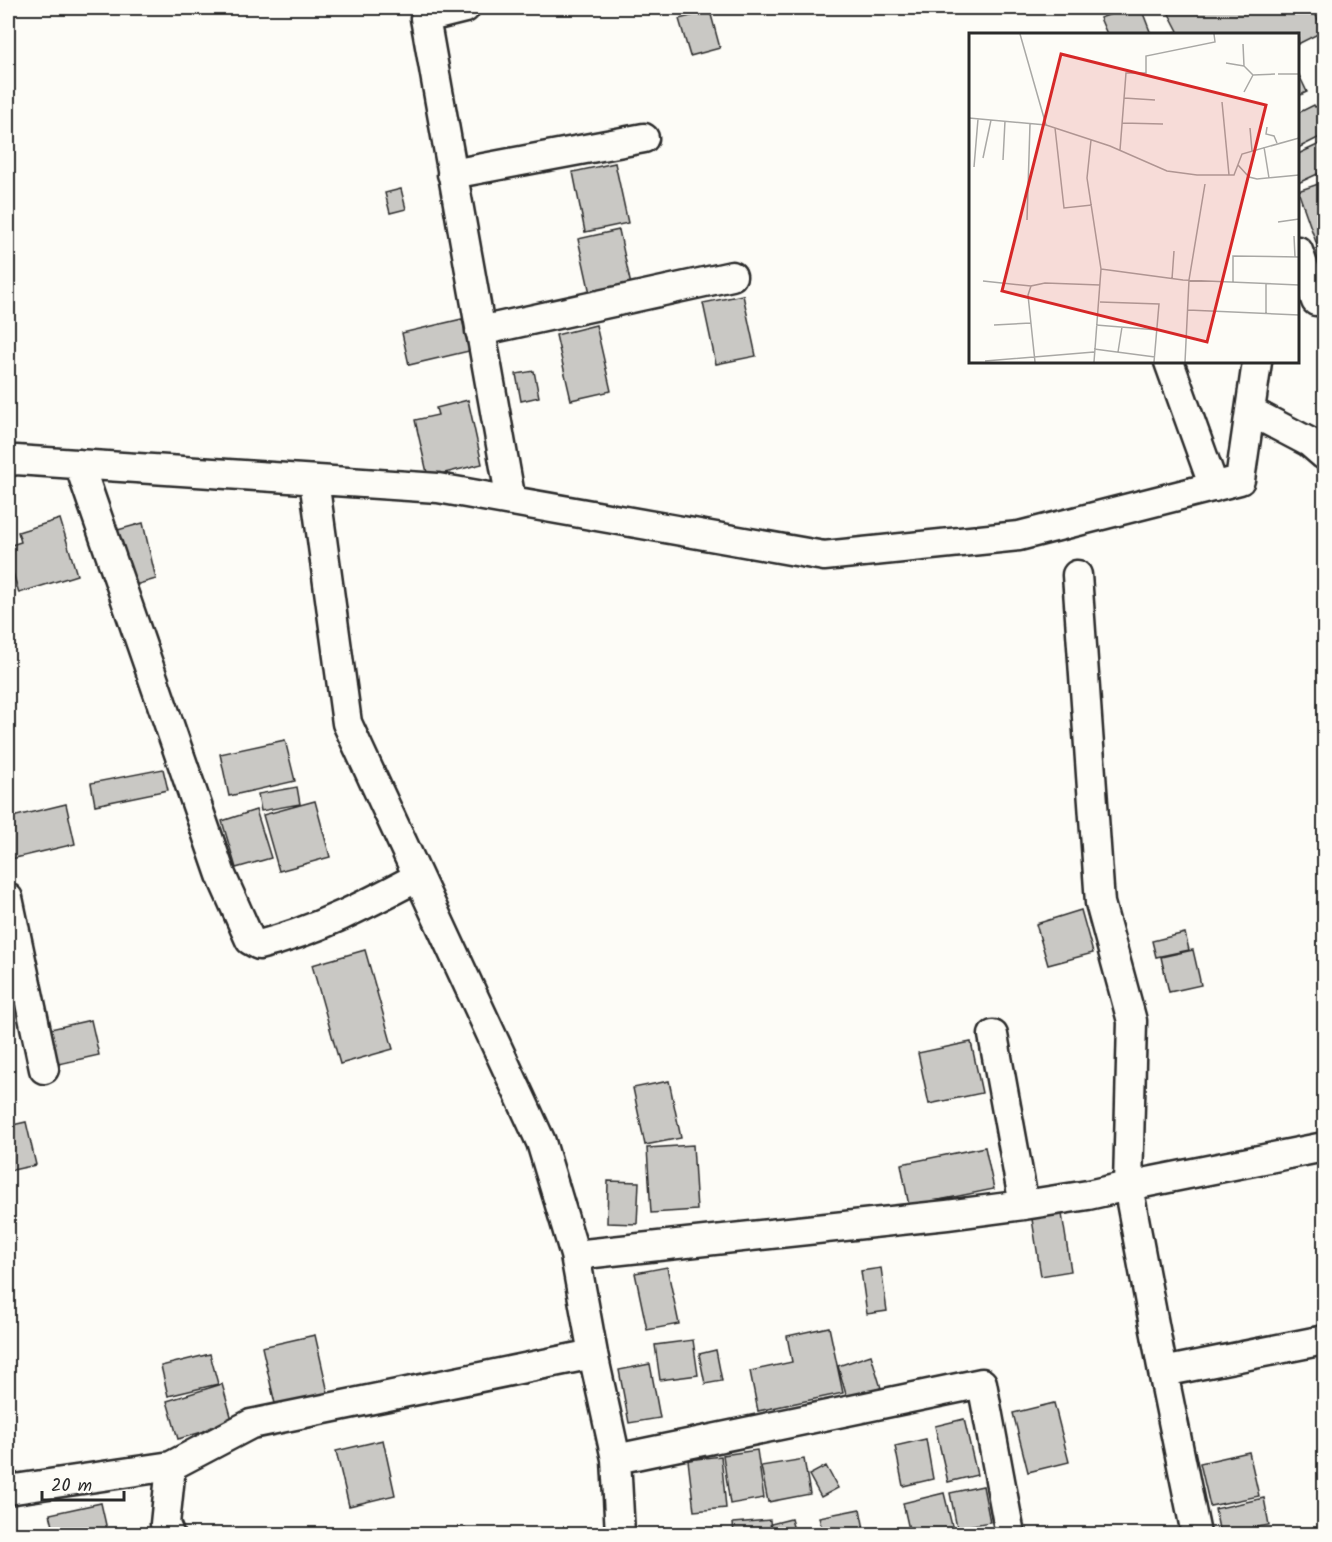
<svg xmlns="http://www.w3.org/2000/svg" width="1332" height="1542" viewBox="0 0 1332 1542" font-family="Kalam,sans-serif">
	<style>
		.building { fill: #c9c8c4; stroke: #2b2b2b; stroke-width: 1.5 }
		.lines { fill: none; stroke-linecap: round; stroke-linejoin: round }
		.minor-casing { stroke: #2b2b2b; stroke-width: 33 }
		.minor { stroke: #fdfcf7; stroke-width: 28 }
		.inset-road { fill: none; stroke: #a9a8a5; stroke-width: 1.5 }
		.view { fill: #d62828; fill-opacity: 0.15; stroke: #d62828; stroke-width: 3 }
		.inset-edge { fill: none; stroke: #2b2b2b; stroke-width: 3 }
	</style>
	<rect width="100%" height="100%" fill="#fdfcf7"/>
	<filter id="ink" filterUnits="userSpaceOnUse"><feTurbulence type="fractalNoise" baseFrequency=".0167" numOctaves="2"/><feDisplacementMap in="SourceGraphic" scale="12" xChannelSelector="R" yChannelSelector="G"/><feConvolveMatrix kernelMatrix="1 2 1 2 8 2 1 2 1" color-interpolation-filters="sRGB"/></filter>
	<g filter="url(#ink)">
		<path class="building" d="M 1099,8 L 1122,8 L 1100,14 Z
			M 1128,8 L 1141,8 L 1151,34 L 1107,34 L 1100,18 Z
			M 1166,8 L 1312,8 L 1324,31 L 1298,44 L 1298,34 L 1170,34 L 1178,31 Z
			M 710,11 L 720,48 L 690,56 L 679,19 Z
			M 1298,73 L 1307,92 L 1298,96 Z
			M 1324,103 L 1324,135 L 1298,148 L 1298,113 L 1314,105 L 1315,107 Z
			M 1324,142 L 1324,171 L 1298,183 L 1298,154 Z
			M 615,163 L 628,223 L 585,232 L 573,172 Z
			M 1324,182 L 1324,265 L 1298,191 Z
			M 401,189 L 406,209 L 390,213 L 385,193 Z
			M 619,230 L 632,290 L 591,298 L 578,239 Z
			M 743,295 L 756,356 L 716,364 L 703,303 Z
			M 462,319 L 469,351 L 409,365 L 402,333 Z
			M 596,325 L 611,391 L 571,400 L 556,335 Z
			M 534,371 L 539,397 L 521,401 L 516,374 Z
			M 468,400 L 482,464 L 428,477 L 415,420 L 438,415 L 436,408 Z
			M 60,519 L 77,575 L 19,593 L 8,556 L 8,546 L 21,542 L 18,532 Z
			M 143,523 L 156,579 L 128,587 L 114,531 Z
			M 285,740 L 295,781 L 229,796 L 220,754 Z
			M 163,769 L 168,790 L 95,805 L 91,783 Z
			M 297,787 L 300,804 L 261,811 L 258,794 Z
			M 315,801 L 330,857 L 279,871 L 263,815 Z
			M 66,804 L 75,844 L 11,859 L 8,843 L 8,818 Z
			M 256,810 L 271,858 L 236,868 L 222,821 Z
			M 1081,910 L 1093,953 L 1048,965 L 1036,924 Z
			M 1185,933 L 1189,950 L 1156,957 L 1152,941 Z
			M 365,950 L 393,1049 L 340,1064 L 312,965 Z
			M 1193,950 L 1201,985 L 1169,992 L 1161,957 Z
			M 91,1020 L 99,1055 L 54,1065 L 46,1030 Z
			M 971,1042 L 982,1093 L 929,1104 L 918,1053 Z
			M 669,1081 L 681,1138 L 645,1145 L 633,1088 Z
			M 26,1122 L 36,1165 L 8,1171 L 8,1126 Z
			M 693,1145 L 697,1210 L 651,1213 L 647,1148 Z
			M 985,1147 L 994,1189 L 909,1206 L 901,1164 Z
			M 608,1181 L 639,1182 L 637,1224 L 607,1223 Z
			M 1062,1214 L 1071,1271 L 1041,1276 L 1032,1219 Z
			M 667,1267 L 679,1324 L 647,1330 L 635,1273 Z
			M 881,1268 L 887,1311 L 867,1314 L 861,1271 Z
			M 829,1327 L 843,1393 L 758,1411 L 750,1371 L 792,1362 L 787,1336 Z
			M 315,1335 L 329,1397 L 276,1408 L 262,1347 Z
			M 693,1340 L 698,1375 L 660,1380 L 655,1345 Z
			M 716,1350 L 722,1381 L 705,1384 L 699,1354 Z
			M 210,1354 L 218,1384 L 168,1396 L 161,1366 Z
			M 871,1355 L 881,1388 L 847,1398 L 838,1366 Z
			M 650,1364 L 660,1418 L 629,1423 L 619,1370 Z
			M 222,1384 L 233,1423 L 178,1439 L 167,1401 Z
			M 1054,1403 L 1069,1462 L 1028,1472 L 1013,1413 Z
			M 964,1419 L 977,1475 L 948,1482 L 935,1426 Z
			M 926,1439 L 933,1479 L 903,1486 L 895,1446 Z
			M 383,1440 L 395,1495 L 349,1506 L 336,1451 Z
			M 757,1450 L 764,1498 L 730,1504 L 723,1455 Z
			M 1249,1452 L 1259,1496 L 1210,1506 L 1200,1463 Z
			M 721,1456 L 726,1508 L 694,1511 L 688,1460 Z
			M 804,1459 L 810,1494 L 768,1502 L 761,1466 Z
			M 826,1466 L 838,1488 L 821,1497 L 809,1475 Z
			M 983,1486 L 990,1522 L 957,1528 L 950,1493 Z
			M 944,1493 L 954,1534 L 910,1534 L 903,1503 Z
			M 1264,1498 L 1269,1525 L 1220,1534 L 1215,1509 Z
			M 101,1503 L 108,1534 L 55,1534 L 50,1514 Z
			M 860,1509 L 865,1534 L 823,1534 L 819,1517 Z
			M 791,1519 L 795,1534 L 773,1534 L 771,1524 Z
			M 770,1520 L 771,1534 L 734,1534 L 733,1523 Z"/>
		<g class="lines">
			<g class="minor-casing">
				<path id="minor" d="M 465,8 L 425,18 L 511,501
					M 452,174 L 644,138
					M 1298,251 L 1316,301
					M 480,331 L 732,276
					M 1169,362 L 1214,487
					M 1250,411 L 1309,442 L 1324,455
					M 8,462 L 16,460 L 438,488 L 824,556 L 1019,536 L 1240,480 L 1257,362
					M 79,464 L 221,875 L 250,940 L 259,945 C 316,931 367,904 418,877
					M 314,480 L 347,723 L 541,1142 L 575,1255 L 593,1354 L 616,1459 L 620,1534
					M 1077,575 L 1100,903 L 1132,1021 L 1128,1186 L 1163,1372 L 1196,1534
					M 8,898 L 44,1069
					M 993,1035 L 1024,1205
					M 575,1255 L 947,1215 L 1024,1205 L 1088,1195 L 1128,1186 L 1324,1147
					M 1163,1372 L 1324,1340
					M 616,1459 L 982,1383 L 1010,1534
					M 8,1490 L 171,1466
					M 169,1534 L 165,1524 L 171,1466 L 251,1424 L 593,1354"/>
			</g>
			<use href="#minor" class="minor"/>
		</g>
	</g>
	<g transform="translate(969 33)">
		<rect width="330" height="330" fill="#fdfcf7"/>
		<path class="inset-road" d="M 51,1 L 77,92M 274,11 L 275,33 L 284,42 L 306,41M 257,30 L 275,33M 309,41 L 330,41M 275,59 L 284,42M 155,65 L 186,67M 253,69 L 260,142M 0,85 L 77,92 L 141,113 L 198,138 L 228,142 L 265,142 L 273,121 L 330,105M 153,90 L 194,91M 298,94 L 297,101 L 305,103 L 308,110M 86,95 L 95,175 L 123,172M 281,95 L 283,118M 122,107 L 118,145 L 132,236 L 125,329M 295,114 L 300,145M 151,117 L 157,40 L 177,40 L 177,23 L 246,9 L 245,1M 14,125 L 22,87M 34,127 L 36,88M 269,132 L 280,144 L 288,146 L 330,142M 5,134 L 9,86M 58,187 L 61,91M 309,189 L 330,186M 325,203 L 326,224M 132,236 L 214,247 L 330,252M 203,246 L 205,218M 14,248 L 62,253M 264,249 L 264,223 L 330,224M 131,269 L 190,271 L 185,329M 219,277 L 330,282M 297,280 L 297,251M 25,292 L 62,290M 127,292 L 189,297M 125,316 L 186,324M 149,319 L 153,294M 16,328 L 125,319M 66,329 L 59,262 L 62,253 L 76,250 L 131,252M 216,329 L 220,247 L 236,151"/>
		<path class="view" d="M 92,21 L 297,72 L 238,309 L 33,258 Z"/>
		<rect width="330" height="330" class="inset-edge"/>
	</g>
	<rect width="1332" height="1542" fill="none" stroke="#fdfcf7" stroke-width="30"/>
	<rect x="15" y="15" width="1302" height="1512" fill="none" stroke="#2b2b2b" stroke-width="2" filter="url(#ink)"/>
	<path d="M42 1491v9h82v-9" fill="none" stroke="#2b2b2b" stroke-width="3"/>
	<text x="51" y="1491" font-size="18" fill="#2b2b2b" stroke="#fdfcf7" stroke-width="4.5" paint-order="stroke">20 m</text>
</svg>
